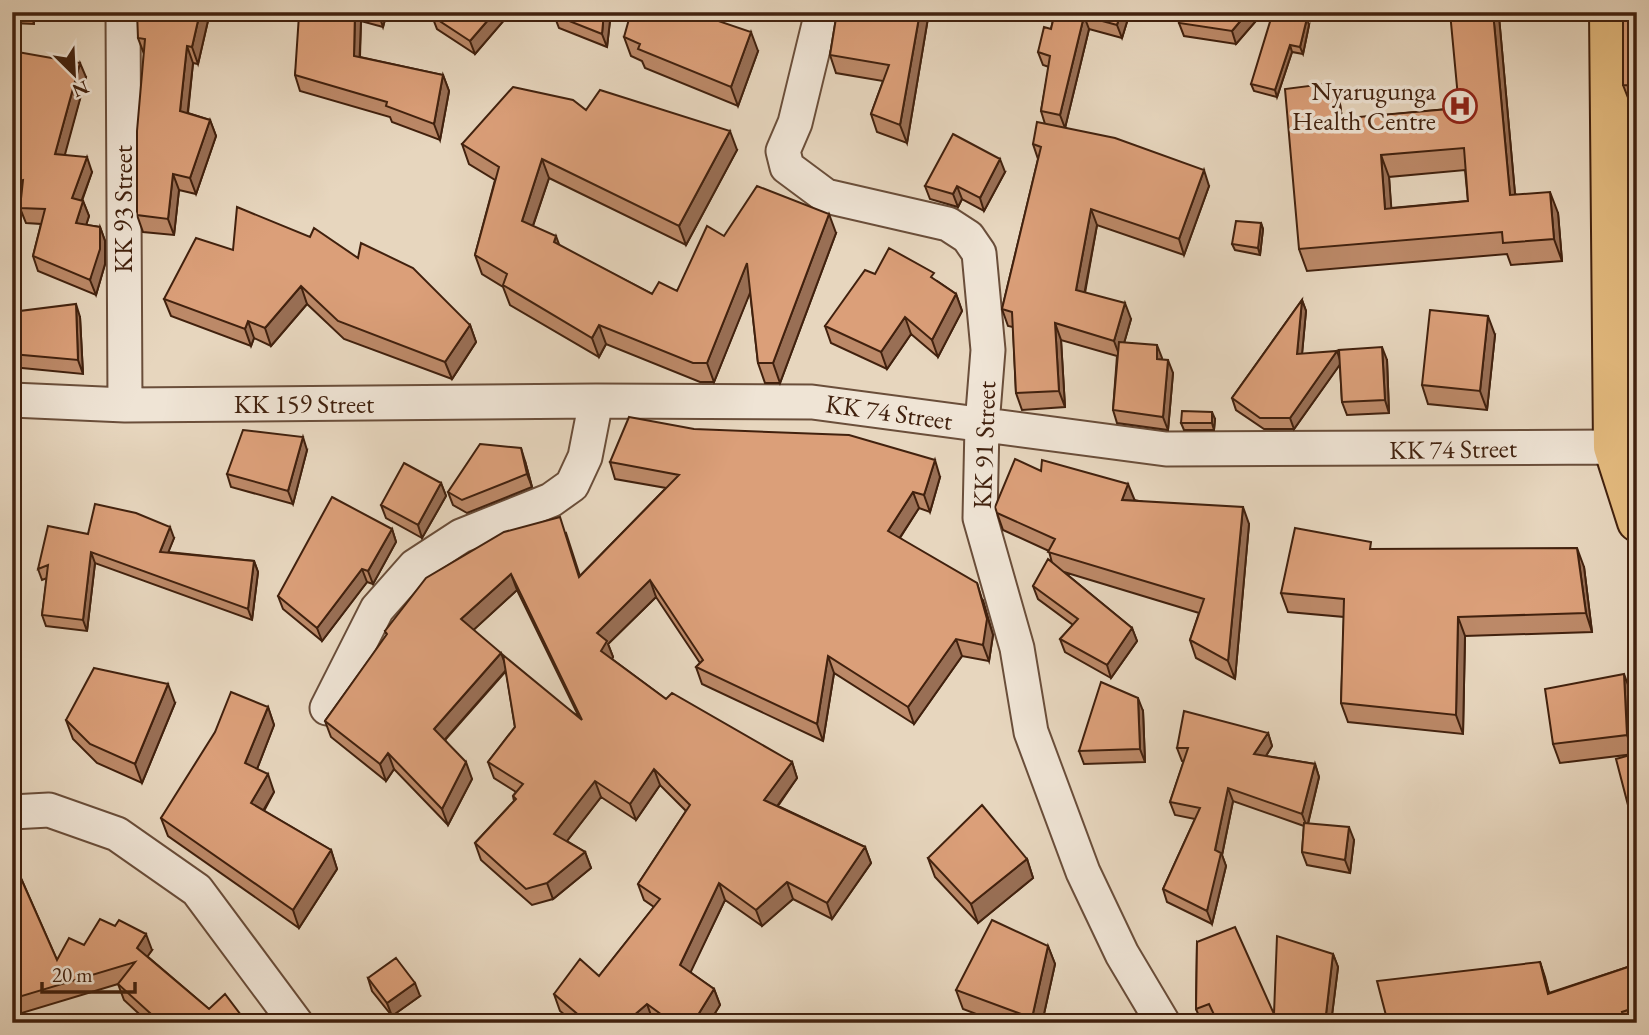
<svg xmlns="http://www.w3.org/2000/svg" width="1649" height="1035" viewBox="0 0 1649 1035" font-family="'EB Garamond',serif">
	<style>
		.lines { fill: none; stroke-linecap: round; stroke-linejoin: round }
		.minor-casing { stroke: #6a4e3a; stroke-width: 37 }
		.major-casing { stroke: #41210e; stroke-width: 42 }
		.minor { stroke: #efe4d5; stroke-width: 33 }
		.major { stroke: #e4bb7f; stroke-width: 38 }
		.wall { fill: #bc8968; stroke: #41210e; stroke-width: 2; fill-rule: evenodd }
		.shaded-wall { fill: #996f55; stroke: #41210e; stroke-width: 2 }
		.building { fill: #db9f79; stroke: #41210e; stroke-width: 2; fill-rule: evenodd }
		.labels { text-anchor: middle; dominant-baseline: central; stroke-width: 7; stroke-linejoin: round; paint-order: stroke }
		.poi-label { font-size: 26px; fill: #41210e; stroke: #efe4d5; text-anchor: end }
		.street-label { font-size: 26px; fill: #41210e; stroke: #efe4d5 }
	</style>
	<rect width="100%" height="100%" fill="#e7d6be"/>
	<filter id="stains"><feTurbulence type="fractalNoise" baseFrequency=".00286" numOctaves="4"/><feColorMatrix values="0 0 0 0 .2 0 0 0 0 .09 0 0 0 0 .02 0 0 0 .5 -.17"/></filter>
	<radialGradient id="worn" r=".72"><stop offset=".6" stop-color="#630" stop-opacity="0"/><stop offset="1" stop-color="#630" stop-opacity=".3"/></radialGradient>
	<g class="lines">
		<g class="minor-casing">
			<path id="minor" d="M 123,12 L 125,405
				M 822,12 L 795,123 L 783,151 L 787,167 L 826,196 L 948,224 L 968,237 L 979,253 L 988,350 L 982,425 L 980,518 L 1017,648 L 1031,732 L 1083,872 L 1122,954 L 1163,1023
				M 12,400 L 125,405 L 596,401
				M 327,708 L 377,609 L 415,566 L 461,536 L 551,500 L 572,485 L 585,457 L 596,401 L 812,402 L 1166,449 L 1613,447 L 1637,451
				M 12,812 L 49,810 L 117,834 L 197,890 L 296,1023"/>
		</g>
		<g class="major-casing">
			<path id="major" d="M 1609,12 L 1613,447 L 1637,522"/>
		</g>
		<use href="#minor" class="minor"/>
		<use href="#major" class="major"/>
	</g>
	<path class="wall" d="M 12,12 L 34,12 L 34,24 L 12,23 Z
		M 210,12 L 198,64 L 193,63 L 188,113 L 210,120 L 216,136 L 196,194 L 179,190 L 174,235 L 143,232 L 137,215 L 144,54 L 138,38 Z
		M 305,12 L 387,12 L 383,27 L 361,21 L 360,57 L 443,75 L 449,91 L 440,140 L 392,122 L 390,117 L 300,91 L 295,75 Z
		M 433,12 L 511,12 L 475,54 L 437,29 L 432,16 Z
		M 555,12 L 611,12 L 607,47 L 559,28 L 554,15 Z
		M 837,12 L 929,12 L 907,143 L 877,132 L 871,114 L 883,81 L 836,73 L 830,55 Z
		M 1055,12 L 1130,12 L 1122,38 L 1089,29 L 1065,128 L 1209,186 L 1184,255 L 1097,225 L 1085,293 L 1131,319 L 1124,343 L 1162,359 L 1173,373 L 1168,430 L 1117,423 L 1113,410 L 1117,356 L 1061,340 L 1065,407 L 1022,410 L 1016,393 L 1013,327 L 1008,326 L 1002,309 L 1038,159 L 1033,144 L 1045,124 L 1041,111 L 1049,67 L 1043,65 L 1038,52 L 1051,29 Z
		M 1637,12 L 1637,109 L 1632,108 L 1623,85 Z
		M 1261,15 L 1236,44 L 1184,36 L 1179,23 Z
		M 1499,17 L 1515,194 L 1558,213 L 1562,261 L 1511,265 L 1507,254 L 1307,271 L 1299,249 L 1332,83 L 1340,104 L 1342,119 L 1459,108 ZM 1465,170 L 1468,201 L 1391,208 L 1389,177 Z
		M 1309,25 L 1303,54 L 1292,52 L 1277,97 L 1254,91 L 1251,84 Z
		M 624,37 L 758,51 L 738,106 L 645,68 L 642,61 L 631,56 Z
		M 12,51 L 86,77 L 64,155 L 92,172 L 82,201 L 83,201 L 89,216 L 86,225 L 100,227 L 105,241 L 105,264 L 96,295 L 38,271 L 33,256 L 41,224 L 26,223 L 20,208 L 21,197 L 12,199 Z
		M 586,110 L 737,150 L 686,245 L 549,178 L 533,226 L 559,246 L 652,294 L 677,291 L 724,236 L 836,233 L 780,383 L 765,383 L 758,363 L 750,292 L 714,382 L 700,382 L 606,344 L 599,357 L 510,305 L 503,287 L 482,274 L 475,255 L 495,180 L 469,164 L 462,144 Z
		M 1005,172 L 984,211 L 962,199 L 958,207 L 930,199 L 925,186 Z
		M 1261,223 L 1263,229 L 1260,255 L 1235,250 L 1232,244 Z
		M 358,258 L 470,325 L 476,342 L 452,379 L 344,339 L 307,304 L 271,346 L 254,338 L 251,346 L 171,316 L 164,299 Z
		M 875,274 L 937,281 L 956,294 L 962,311 L 938,357 L 911,334 L 887,369 L 831,343 L 825,326 Z
		M 1302,300 L 1306,311 L 1302,354 L 1340,360 L 1387,360 L 1389,413 L 1347,415 L 1342,402 L 1340,364 L 1294,429 L 1264,429 L 1236,410 L 1232,398 Z
		M 12,312 L 80,317 L 83,374 L 12,367 Z
		M 1495,335 L 1487,410 L 1428,404 L 1422,385 Z
		M 1215,419 L 1214,430 L 1184,430 L 1181,423 Z
		M 307,450 L 293,504 L 231,487 L 227,474 Z
		M 525,461 L 532,487 L 467,513 L 453,505 L 448,492 Z
		M 610,462 L 940,477 L 930,512 L 919,508 L 900,538 L 983,600 L 993,635 L 989,661 L 962,656 L 914,724 L 834,673 L 823,741 L 702,684 L 696,667 L 700,663 L 656,597 L 608,644 L 613,657 L 612,659 L 666,699 L 792,762 L 797,778 L 778,806 L 865,847 L 871,863 L 832,919 L 793,899 L 762,926 L 725,900 L 690,972 L 714,989 L 720,1005 L 709,1023 L 656,1023 L 653,1021 L 651,1023 L 575,1023 L 560,1011 L 554,994 L 599,976 L 654,907 L 644,900 L 638,884 L 686,811 L 660,785 L 636,820 L 601,797 L 567,841 L 585,852 L 591,868 L 553,899 L 532,905 L 481,860 L 475,843 L 514,801 L 513,796 L 516,792 L 494,778 L 488,762 L 515,727 L 506,671 L 445,740 L 472,779 L 448,825 L 394,769 L 386,781 L 331,737 L 325,721 L 387,635 L 385,631 L 566,533 L 580,576 L 666,488 L 615,479 ZM 517,590 L 579,717 L 504,662 L 473,630 Z
		M 1041,471 L 1134,500 L 1249,524 L 1235,679 L 1196,658 L 1190,640 L 1199,613 L 1064,572 L 1132,628 L 1137,641 L 1111,678 L 1065,652 L 1060,639 L 1073,625 L 1038,599 L 1033,586 L 1052,563 L 1049,551 L 1003,530 L 997,513 Z
		M 441,483 L 446,496 L 422,538 L 386,518 L 381,505 Z
		M 392,529 L 396,542 L 373,584 L 367,582 L 322,641 L 283,609 L 278,596 Z
		M 88,534 L 174,538 L 168,552 L 254,561 L 258,572 L 252,620 L 95,563 L 87,631 L 46,626 L 42,615 L 47,578 L 42,580 L 38,569 Z
		M 1374,549 L 1584,567 L 1592,632 L 1465,636 L 1463,734 L 1348,722 L 1341,703 L 1344,617 L 1288,612 L 1281,593 Z
		M 12,572 L 17,589 L 12,590 Z
		M 1631,693 L 1634,754 L 1560,763 L 1553,744 Z
		M 175,703 L 142,783 L 97,763 L 73,739 L 66,720 Z
		M 268,707 L 274,725 L 257,769 L 274,792 L 264,811 L 331,850 L 337,869 L 299,928 L 168,836 L 161,818 Z
		M 1143,711 L 1145,762 L 1084,764 L 1079,751 Z
		M 1268,733 L 1272,746 L 1266,756 L 1315,764 L 1319,777 L 1308,824 L 1354,840 L 1350,873 L 1307,865 L 1302,852 L 1304,826 L 1233,801 L 1222,855 L 1226,866 L 1212,924 L 1167,902 L 1163,889 L 1195,819 L 1175,815 L 1170,802 L 1184,761 L 1182,761 L 1177,748 Z
		M 12,858 L 57,960 L 84,945 L 152,950 L 147,956 L 209,1009 L 247,1023 L 149,1023 L 124,1000 L 118,984 L 12,1016 Z
		M 928,858 L 1027,859 L 1033,878 L 978,923 L 935,877 Z
		M 1197,942 L 1274,1014 L 1333,954 L 1338,967 L 1331,1023 L 1216,1023 L 1214,1016 L 1201,1021 L 1196,1009 Z
		M 1048,946 L 1055,964 L 1042,1023 L 1000,1023 L 963,1009 L 956,990 Z
		M 1540,962 L 1549,993 L 1637,964 L 1637,1023 L 1388,1023 Z
		M 368,978 L 420,996 L 392,1016 L 372,991 Z"/>
	<path class="shaded-wall" d="M 30,12 L 34,12 L 34,24 Z
		M 200,12 L 210,12 L 198,64 L 192,47 Z
		M 355,12 L 358,12 L 361,21 L 359,72 L 354,56 Z
		M 378,12 L 387,12 L 383,27 Z
		M 495,12 L 511,12 L 475,54 L 470,41 Z
		M 604,12 L 611,12 L 607,47 L 602,34 Z
		M 920,12 L 929,12 L 907,143 L 900,125 Z
		M 1121,12 L 1130,12 L 1122,38 L 1117,25 Z
		M 1248,12 L 1260,12 L 1261,15 L 1236,44 L 1232,31 Z
		M 1493,12 L 1498,12 L 1499,17 L 1517,216 L 1510,195 Z
		M 1084,16 L 1089,29 L 1065,128 L 1060,115 Z
		M 1307,18 L 1309,25 L 1303,54 L 1300,47 Z
		M 751,32 L 758,51 L 738,106 L 731,87 Z
		M 1290,45 L 1292,52 L 1277,97 L 1275,90 Z
		M 187,46 L 193,63 L 186,127 L 180,111 Z
		M 80,63 L 86,77 L 61,169 L 55,154 Z
		M 443,75 L 449,91 L 440,140 L 434,124 Z
		M 1332,83 L 1340,104 L 1345,141 L 1337,119 Z
		M 210,120 L 216,136 L 196,194 L 190,178 Z
		M 730,131 L 737,150 L 686,245 L 679,226 Z
		M 1381,155 L 1389,177 L 1393,230 L 1385,209 Z
		M 87,157 L 92,172 L 77,213 L 72,198 Z
		M 542,159 L 549,178 L 528,240 L 522,221 Z
		M 1000,159 L 1005,172 L 984,211 L 980,198 Z
		M 1204,170 L 1209,186 L 1184,255 L 1179,239 Z
		M 173,174 L 179,190 L 174,235 L 168,219 Z
		M 957,186 L 962,199 L 958,207 L 953,194 Z
		M 1550,192 L 1558,213 L 1562,261 L 1554,239 Z
		M 83,201 L 89,216 L 82,238 L 76,223 Z
		M 1091,209 L 1097,225 L 1082,306 L 1076,290 Z
		M 829,214 L 836,233 L 780,383 L 773,363 Z
		M 1261,223 L 1263,229 L 1260,255 L 1258,248 Z
		M 100,227 L 105,241 L 105,264 L 96,295 L 90,280 Z
		M 556,236 L 563,255 L 554,242 Z
		M 747,263 L 754,283 L 714,382 L 707,363 Z
		M 301,286 L 307,304 L 271,346 L 265,328 Z
		M 956,294 L 962,311 L 938,357 L 932,340 Z
		M 1302,300 L 1306,311 L 1301,365 L 1297,354 Z
		M 1125,303 L 1131,319 L 1120,357 L 1114,341 Z
		M 76,304 L 80,317 L 83,374 L 78,360 Z
		M 1488,316 L 1495,335 L 1487,410 L 1480,391 Z
		M 905,317 L 911,334 L 887,369 L 881,352 Z
		M 248,321 L 254,338 L 251,346 L 245,329 Z
		M 1055,323 L 1061,340 L 1065,407 L 1059,391 Z
		M 470,325 L 476,342 L 452,379 L 445,362 Z
		M 599,325 L 606,344 L 599,357 L 592,338 Z
		M 1157,345 L 1162,358 L 1161,372 L 1157,359 Z
		M 1382,347 L 1387,360 L 1389,413 L 1385,400 Z
		M 1337,351 L 1341,363 L 1294,429 L 1290,418 Z
		M 1168,360 L 1173,373 L 1168,430 L 1163,417 Z
		M 1212,412 L 1215,419 L 1214,430 L 1212,423 Z
		M 303,437 L 307,450 L 293,504 L 288,491 Z
		M 521,448 L 525,461 L 532,487 L 527,474 Z
		M 935,460 L 940,477 L 930,512 L 924,495 Z
		M 441,483 L 446,496 L 422,538 L 418,525 Z
		M 1128,484 L 1135,501 L 1122,500 Z
		M 913,492 L 919,508 L 893,548 L 888,531 Z
		M 1243,507 L 1249,524 L 1235,679 L 1228,661 Z
		M 170,527 L 174,538 L 164,563 L 160,552 Z
		M 392,529 L 396,542 L 373,584 L 368,571 Z
		M 1577,548 L 1584,567 L 1592,632 L 1586,613 Z
		M 91,552 L 95,563 L 87,631 L 83,620 Z
		M 254,561 L 258,572 L 252,620 L 248,609 Z
		M 362,569 L 367,582 L 322,641 L 317,628 Z
		M 511,574 L 517,590 L 467,636 L 461,619 Z
		M 650,580 L 656,597 L 608,644 L 613,657 L 607,667 L 601,651 L 597,633 Z
		M 977,583 L 993,635 L 989,661 L 983,645 Z
		M 1458,617 L 1465,636 L 1463,734 L 1456,715 Z
		M 1132,628 L 1137,641 L 1111,678 L 1107,665 Z
		M 956,639 L 962,656 L 914,724 L 908,707 Z
		M 501,653 L 507,669 L 440,745 L 434,729 Z
		M 828,656 L 834,673 L 823,741 L 817,724 Z
		M 1624,674 L 1631,693 L 1634,754 L 1627,735 Z
		M 168,684 L 175,703 L 142,783 L 135,764 Z
		M 1138,698 L 1143,711 L 1145,762 L 1140,749 Z
		M 268,707 L 274,725 L 252,782 L 245,763 Z
		M 1268,733 L 1272,746 L 1259,767 L 1254,754 Z
		M 388,753 L 394,769 L 386,781 L 380,764 Z
		M 466,762 L 472,779 L 448,825 L 442,809 Z
		M 792,762 L 797,778 L 770,816 L 764,800 Z
		M 1315,764 L 1319,777 L 1307,827 L 1302,814 Z
		M 654,769 L 660,785 L 636,820 L 630,804 Z
		M 268,774 L 274,792 L 257,821 L 251,803 Z
		M 595,781 L 601,797 L 560,850 L 554,834 Z
		M 1228,788 L 1233,801 L 1222,855 L 1226,866 L 1212,924 L 1207,911 L 1215,850 Z
		M 1349,827 L 1354,840 L 1350,873 L 1345,860 Z
		M 865,847 L 871,863 L 832,919 L 827,903 Z
		M 331,850 L 337,869 L 299,928 L 293,910 Z
		M 585,852 L 591,868 L 553,899 L 547,883 Z
		M 1027,859 L 1033,878 L 978,923 L 971,904 Z
		M 787,882 L 793,899 L 762,926 L 756,910 Z
		M 719,883 L 725,900 L 686,982 L 680,965 Z
		M 146,934 L 152,950 L 143,963 L 137,948 Z
		M 1048,946 L 1055,964 L 1042,1023 L 1034,1023 L 1032,1018 Z
		M 1333,954 L 1338,967 L 1331,1023 L 1325,1023 Z
		M 1540,962 L 1545,977 L 1553,1009 L 1548,994 Z
		M 415,983 L 420,996 L 392,1016 L 387,1003 Z
		M 714,989 L 720,1005 L 709,1023 L 693,1023 Z
		M 647,1004 L 653,1021 L 651,1023 L 625,1023 Z"/>
	<path class="building" d="M 137,12 L 200,12 L 192,47 L 187,46 L 180,111 L 210,120 L 190,178 L 173,174 L 168,219 L 137,215 L 137,131 L 145,39 L 138,38 Z
		M 305,12 L 355,12 L 354,56 L 443,75 L 434,124 L 386,106 L 387,102 L 295,75 L 299,15 L 304,16 Z
		M 433,12 L 495,12 L 470,41 L 432,16 Z
		M 555,12 L 604,12 L 602,34 L 554,15 Z
		M 631,12 L 692,12 L 751,32 L 731,87 L 638,49 L 640,44 L 624,37 Z
		M 837,12 L 920,12 L 900,125 L 871,114 L 889,65 L 830,55 Z
		M 1055,12 L 1121,12 L 1117,25 L 1084,16 L 1060,115 L 1041,111 L 1050,56 L 1038,52 L 1044,27 L 1051,29 Z
		M 1181,12 L 1248,12 L 1232,31 L 1179,23 Z
		M 1273,12 L 1279,12 L 1307,18 L 1300,47 L 1290,45 L 1275,90 L 1251,84 Z
		M 1450,12 L 1493,12 L 1510,195 L 1550,192 L 1554,239 L 1503,243 L 1502,232 L 1299,249 L 1285,89 L 1332,83 L 1337,119 L 1459,108 ZM 1464,148 L 1468,201 L 1385,209 L 1381,155 Z
		M 1623,12 L 1637,12 L 1637,86 L 1623,85 Z
		M 12,51 L 80,63 L 55,154 L 87,157 L 72,198 L 83,201 L 76,223 L 100,227 L 100,249 L 90,280 L 33,256 L 45,209 L 20,208 L 23,180 L 12,183 Z
		M 513,87 L 573,100 L 586,110 L 600,90 L 730,131 L 679,226 L 542,159 L 522,221 L 556,236 L 554,242 L 652,294 L 659,282 L 677,291 L 707,226 L 724,236 L 757,186 L 829,214 L 773,363 L 758,363 L 747,263 L 707,363 L 693,363 L 599,325 L 592,338 L 503,285 L 507,274 L 475,255 L 499,167 L 462,144 Z
		M 1037,122 L 1115,138 L 1204,170 L 1179,239 L 1091,209 L 1076,290 L 1125,303 L 1114,341 L 1055,323 L 1059,391 L 1016,393 L 1012,312 L 1002,309 L 1041,147 L 1033,144 Z
		M 953,134 L 1000,159 L 980,198 L 957,186 L 953,194 L 925,186 Z
		M 237,207 L 310,237 L 314,228 L 358,258 L 361,243 L 413,268 L 470,325 L 445,362 L 338,321 L 301,286 L 265,328 L 248,321 L 245,329 L 164,299 L 196,238 L 233,250 Z
		M 1637,208 L 1637,345 L 1633,255 L 1634,209 Z
		M 1236,221 L 1261,223 L 1258,248 L 1232,244 Z
		M 889,248 L 934,273 L 931,277 L 956,294 L 932,340 L 905,317 L 881,352 L 825,326 L 865,270 L 875,274 Z
		M 1302,300 L 1297,354 L 1337,351 L 1290,418 L 1260,418 L 1232,398 Z
		M 76,304 L 78,360 L 12,354 L 12,312 Z
		M 1430,310 L 1488,316 L 1480,391 L 1422,385 Z
		M 1119,342 L 1157,345 L 1157,359 L 1168,360 L 1163,417 L 1113,410 Z
		M 1382,347 L 1385,400 L 1342,402 L 1339,350 Z
		M 1182,411 L 1212,412 L 1212,423 L 1181,423 Z
		M 629,417 L 694,429 L 849,435 L 935,460 L 924,495 L 913,492 L 888,531 L 977,583 L 987,619 L 983,645 L 956,639 L 908,707 L 828,656 L 817,724 L 696,667 L 703,660 L 650,580 L 597,633 L 607,641 L 601,651 L 666,699 L 672,693 L 792,762 L 764,800 L 865,847 L 827,903 L 787,882 L 756,910 L 719,883 L 680,965 L 714,989 L 693,1023 L 673,1023 L 647,1004 L 625,1023 L 588,1023 L 554,994 L 580,959 L 599,976 L 660,899 L 638,884 L 690,805 L 654,769 L 630,804 L 595,781 L 554,834 L 585,852 L 547,883 L 526,889 L 475,843 L 516,799 L 513,796 L 523,784 L 488,762 L 515,727 L 503,655 L 582,720 L 511,574 L 461,619 L 501,653 L 434,729 L 466,762 L 442,809 L 388,753 L 380,764 L 325,721 L 387,634 L 385,631 L 426,578 L 504,532 L 560,517 L 579,577 L 679,475 L 610,462 Z
		M 243,430 L 303,437 L 288,491 L 227,474 Z
		M 480,444 L 521,448 L 527,474 L 462,500 L 448,492 Z
		M 1015,459 L 1041,471 L 1042,460 L 1128,484 L 1122,500 L 1243,507 L 1228,661 L 1190,640 L 1204,599 L 1048,552 L 1055,539 L 997,513 L 995,507 Z
		M 404,463 L 441,483 L 418,525 L 381,505 Z
		M 332,497 L 392,529 L 368,571 L 362,569 L 317,628 L 278,596 Z
		M 95,504 L 136,513 L 170,527 L 160,552 L 254,561 L 248,609 L 91,552 L 83,620 L 42,615 L 48,565 L 38,569 L 48,526 L 88,534 Z
		M 1295,528 L 1371,542 L 1370,549 L 1577,548 L 1586,613 L 1458,617 L 1456,715 L 1341,703 L 1344,599 L 1281,593 Z
		M 1048,559 L 1132,628 L 1107,665 L 1060,639 L 1078,619 L 1033,586 Z
		M 94,668 L 168,684 L 135,764 L 90,744 L 66,720 Z
		M 1624,674 L 1627,735 L 1553,744 L 1545,689 Z
		M 1101,682 L 1138,698 L 1140,749 L 1079,751 Z
		M 231,692 L 268,707 L 245,763 L 268,774 L 251,803 L 331,850 L 293,910 L 161,818 L 215,732 Z
		M 1184,711 L 1268,733 L 1254,754 L 1315,764 L 1302,814 L 1228,788 L 1215,850 L 1221,853 L 1207,911 L 1163,889 L 1200,808 L 1170,802 L 1188,748 L 1177,748 Z
		M 1637,753 L 1637,831 L 1635,832 L 1616,759 Z
		M 982,805 L 1027,859 L 971,904 L 928,858 Z
		M 1304,823 L 1349,827 L 1345,860 L 1302,852 Z
		M 12,858 L 57,960 L 69,938 L 84,945 L 100,919 L 115,926 L 119,920 L 146,934 L 137,948 L 209,1009 L 225,994 L 247,1023 L 161,1023 L 118,984 L 135,962 L 12,999 Z
		M 992,920 L 1048,946 L 1032,1018 L 956,990 Z
		M 1235,927 L 1274,1014 L 1277,936 L 1333,954 L 1325,1023 L 1218,1023 L 1209,1004 L 1196,1009 L 1197,942 Z
		M 396,958 L 415,983 L 387,1003 L 368,978 Z
		M 1540,962 L 1548,994 L 1637,964 L 1637,1007 L 1622,1012 L 1625,1021 L 1619,1023 L 1568,1023 L 1565,1014 L 1471,1023 L 1388,1023 L 1377,981 Z"/>
	<defs>
		<g id="hospital-ring" transform="scale(1.75)"><circle r="9.5" fill="#efe4d5" stroke="#8f2418" stroke-width="1.5"/><path d="M-5-5h3v3.5h4V-5h3V5h-3V1.5h-4V5h-3Z" fill="#8f2418"/></g>
	</defs>
	<g fill-rule="evenodd">
		<use href="#hospital-ring" x="1460" y="106"/>
	</g>
	<g class="labels">
		<g class="poi-label">
			<text x="1436" y="91">Nyarugunga<tspan x="1436" dy="30">Health Centre</tspan></text>
		</g>
		<g class="street-label">
			<text transform="translate(123 209) rotate(-90)">KK 93 Street</text>
			<text x="304" y="404">KK 159 Street</text>
			<text transform="translate(889 412) rotate(8)">KK 74 Street</text>
			<text transform="translate(984 445) rotate(-88)">KK 91 Street</text>
			<text transform="translate(1453 449) rotate(-1)">KK 74 Street</text>
		</g>
	</g>
	<rect width="1649" height="1035" fill="none" stroke="#e7d6be" stroke-width="42"/>
	<rect x="14" y="14" width="1621" height="1007" fill="none" stroke="#41210e" stroke-width="3.5"/>
	<rect x="21" y="21" width="1607" height="993" fill="none" stroke="#41210e" stroke-width="2"/>
	<g transform="translate(74 74) rotate(156)" stroke="#efe4d5" stroke-width="5" paint-order="stroke">
	<path d="M0-5L12 26L0 18L-12 26Z" fill="#41210e"/>
	<text y="-10" font-size="19" font-weight="bold" text-anchor="middle" fill="#41210e">N</text>
	</g>
	<path d="M42 982v10h93v-10" fill="none" stroke="#41210e" stroke-width="3.5"/>
	<text x="52" y="982" font-size="21" fill="#41210e" stroke="#efe4d5" stroke-width="5" paint-order="stroke">20 m</text>
	<rect width="100%" height="100%" filter="url(#stains)"/>
	<rect width="100%" height="100%" fill="url(#worn)"/>
</svg>
